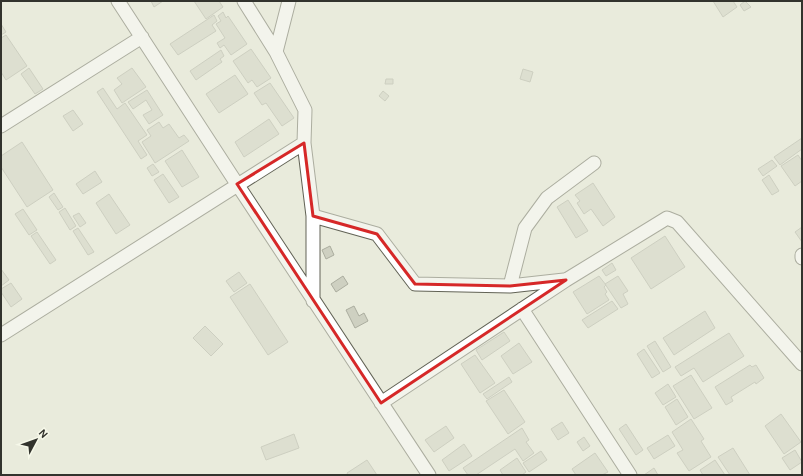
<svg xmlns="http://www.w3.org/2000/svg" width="803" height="476" viewBox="0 0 803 476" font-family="Karla,sans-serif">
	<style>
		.building { fill: #ced0c1; stroke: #abad9f }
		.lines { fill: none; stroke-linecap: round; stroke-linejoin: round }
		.street-casing { stroke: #626356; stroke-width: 15 }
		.street { stroke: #fff; stroke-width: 13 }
		.marked { fill: none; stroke: #d62828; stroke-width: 3; stroke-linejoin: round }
	</style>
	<rect width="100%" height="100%" fill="#e9ebdc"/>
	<path class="building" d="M 151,1 L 163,1 L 154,7 Z
		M 194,1 L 219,1 L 223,7 L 206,19 Z
		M 713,1 L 733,1 L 737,7 L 723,17 Z
		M 745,1 L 751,7 L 744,11 L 740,5 Z
		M 223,12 L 226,18 L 228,16 L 247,44 L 231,55 L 224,45 L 220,48 L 217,43 L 225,38 L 216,24 L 221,21 L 218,16 Z
		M 214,15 L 217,21 L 212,25 L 216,31 L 178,55 L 170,44 Z
		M 1,24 L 6,32 L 1,35 Z
		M 6,35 L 27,66 L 6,80 L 1,72 L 1,38 Z
		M 251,49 L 271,78 L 257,87 L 252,80 L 248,83 L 233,61 Z
		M 221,50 L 224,56 L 220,59 L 222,62 L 196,80 L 190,71 Z
		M 29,68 L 43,89 L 35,94 L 21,74 Z
		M 132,68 L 146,87 L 122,103 L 114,90 L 122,84 L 117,78 Z
		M 523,69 L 533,72 L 530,82 L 520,79 Z
		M 235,75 L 248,94 L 219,113 L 206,94 Z
		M 386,79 L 393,79 L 393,84 L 385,84 Z
		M 270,83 L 294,118 L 282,126 L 266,103 L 262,105 L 254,93 Z
		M 103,88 L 117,109 L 125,103 L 147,135 L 138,141 L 147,155 L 141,159 L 97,92 Z
		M 147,90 L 163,115 L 149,124 L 143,115 L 152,110 L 146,100 L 133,109 L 128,102 Z
		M 383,91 L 389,96 L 385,101 L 379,96 Z
		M 73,110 L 83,124 L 73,131 L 63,116 Z
		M 269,119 L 279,134 L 244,157 L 235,142 Z
		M 159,122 L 163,128 L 169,124 L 179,138 L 184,135 L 189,141 L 155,163 L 142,142 L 151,136 L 147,130 Z
		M 802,138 L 802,149 L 780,165 L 774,157 Z
		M 22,142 L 53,190 L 27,207 L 1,167 L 1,156 Z
		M 182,150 L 199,177 L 182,187 L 165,161 Z
		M 798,155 L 802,161 L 802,181 L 795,186 L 781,166 Z
		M 772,160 L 777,166 L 763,176 L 758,169 Z
		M 153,164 L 159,172 L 152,176 L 147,168 Z
		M 95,171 L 102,182 L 83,194 L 76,184 Z
		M 163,174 L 179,197 L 169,203 L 154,180 Z
		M 769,175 L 779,191 L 772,195 L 762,180 Z
		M 593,183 L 615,217 L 603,226 L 591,209 L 584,214 L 577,203 L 580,201 L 575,195 Z
		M 54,193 L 63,207 L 58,210 L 49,197 Z
		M 109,194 L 130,225 L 116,234 L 96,203 Z
		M 568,200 L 588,231 L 576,238 L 557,207 Z
		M 65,208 L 76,226 L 70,230 L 59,212 Z
		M 23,209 L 37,230 L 29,235 L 15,214 Z
		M 79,213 L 86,223 L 80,227 L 73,216 Z
		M 802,227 L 802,242 L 795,232 Z
		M 78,228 L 94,252 L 88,255 L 73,231 Z
		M 37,232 L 56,260 L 50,264 L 31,236 Z
		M 665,236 L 685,267 L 651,289 L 631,258 Z
		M 330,246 L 334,255 L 326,259 L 322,250 Z
		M 612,263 L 616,270 L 606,276 L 602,270 Z
		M 1,269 L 9,280 L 1,286 Z
		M 239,272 L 247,283 L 234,292 L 226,281 Z
		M 343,276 L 348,284 L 336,292 L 331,284 Z
		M 599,276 L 606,285 L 604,287 L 607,292 L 605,294 L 609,300 L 587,314 L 573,292 Z
		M 618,276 L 628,291 L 623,294 L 628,304 L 621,308 L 605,284 Z
		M 11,283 L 22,299 L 11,307 L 1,292 L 1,289 Z
		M 250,284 L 288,342 L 268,355 L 230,297 Z
		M 612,301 L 618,309 L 588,328 L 582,320 Z
		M 354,306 L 359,316 L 364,313 L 368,321 L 355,328 L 346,310 Z
		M 705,311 L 715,328 L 674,355 L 663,338 Z
		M 205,326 L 223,344 L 211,356 L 193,338 Z
		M 504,332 L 510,341 L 482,360 L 476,350 Z
		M 729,333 L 744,356 L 703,382 L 694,368 L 681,376 L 675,367 Z
		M 655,341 L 671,367 L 663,372 L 647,346 Z
		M 519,343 L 532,362 L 513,374 L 501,356 Z
		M 644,349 L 660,373 L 652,378 L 637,354 Z
		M 475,355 L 495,383 L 480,393 L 461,364 Z
		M 750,365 L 752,367 L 756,365 L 764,378 L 756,384 L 755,382 L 731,397 L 733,401 L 726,405 L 715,387 Z
		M 691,375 L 712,408 L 694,419 L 673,386 Z
		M 509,377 L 512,382 L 487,399 L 483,394 Z
		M 668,384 L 676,397 L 663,405 L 655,393 Z
		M 504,390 L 525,422 L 508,434 L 486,401 Z
		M 677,399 L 688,417 L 676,425 L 665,407 Z
		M 781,414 L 801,442 L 784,454 L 765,426 Z
		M 691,419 L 704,439 L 701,441 L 711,457 L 689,471 L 677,453 L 683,450 L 672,432 Z
		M 562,422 L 569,433 L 558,440 L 551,429 Z
		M 626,424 L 643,450 L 636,455 L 619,429 Z
		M 446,426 L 454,438 L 434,452 L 425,440 Z
		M 522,428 L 529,440 L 526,442 L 534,453 L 523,461 L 515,449 L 476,475 L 468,475 L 463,468 Z
		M 294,434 L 299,448 L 266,460 L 261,447 Z
		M 668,435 L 675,446 L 654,459 L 647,448 Z
		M 584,437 L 590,446 L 583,451 L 577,442 Z
		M 464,444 L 472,456 L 449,471 L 442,460 Z
		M 733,448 L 750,475 L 730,475 L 718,457 Z
		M 795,450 L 802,462 L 790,470 L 782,458 Z
		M 541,451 L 547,460 L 529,472 L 523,463 Z
		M 595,453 L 608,472 L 602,475 L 576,475 L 572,469 Z
		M 517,458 L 526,472 L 522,475 L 503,475 L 500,470 Z
		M 367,460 L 377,475 L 348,475 L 347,473 Z
		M 715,460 L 725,475 L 703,475 L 700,470 Z
		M 654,468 L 658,475 L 644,475 Z"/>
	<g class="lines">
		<g class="street-casing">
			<path id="street" d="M 118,1 L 237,184 L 429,475
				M 244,1 L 276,52
				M 289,1 L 276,52 L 305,110 L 304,143 L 313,216 L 313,301
				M 1,126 L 142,37
				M 313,216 L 377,234 L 415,284 L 510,286 L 564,280
				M 802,255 L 802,258
				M 510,286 L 525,228 L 547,198 L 594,163
				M 522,309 L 630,475
				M 1,335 L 304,143
				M 381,403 L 566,280 L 667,218 L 677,222 L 802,364"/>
		</g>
		<use href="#street" class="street"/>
	</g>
	<path d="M0 0H803V476H0ZM 304,143 L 313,216 L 377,234 L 415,284 L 510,286 L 566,280 L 381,403 L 237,184 Z" fill="#e9ebdc" fill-opacity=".55" fill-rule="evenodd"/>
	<path class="marked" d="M 304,143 L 313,216 L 377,234 L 415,284 L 510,286 L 566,280 L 381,403 L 237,184 Z"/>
	<rect width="803" height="476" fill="none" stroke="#32332d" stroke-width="4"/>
	<g transform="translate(36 440) rotate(49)" stroke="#f6f8e9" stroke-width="3" paint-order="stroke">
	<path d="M0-3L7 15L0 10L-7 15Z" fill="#32332d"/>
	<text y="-6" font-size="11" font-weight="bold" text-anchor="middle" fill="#32332d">N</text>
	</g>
</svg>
